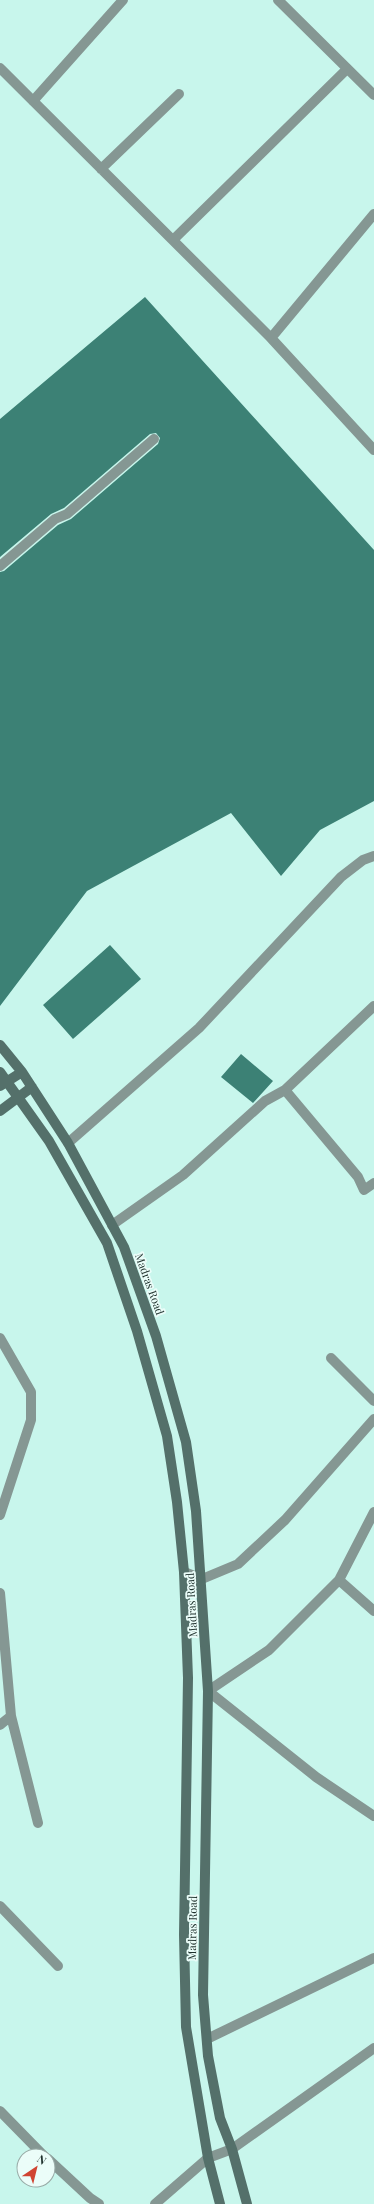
<svg xmlns="http://www.w3.org/2000/svg" width="374" height="2204" viewBox="0 0 374 2204" font-family="'Playfair Display',serif">
	<style>
		.building { fill: #3c8175 }
		.lines { fill: none; stroke-linecap: round; stroke-linejoin: round }
		.street { stroke: #859793; stroke-width: 10 }
		.secondary { stroke: #54706a; stroke-width: 10 }
		.labels { text-anchor: middle; dominant-baseline: central; stroke-width: 3.5; stroke-linejoin: round; paint-order: stroke }
		.street-label { font-size: 11px; fill: #1e302c; stroke: #ebfdf9 }
	</style>
	<rect width="100%" height="100%" fill="#c8f6ec"/>
	<path class="building" d="M 145,297 L 374,550 L 374,801 L 320,830 L 281,876 L 231,813 L 87,891 L 0,1006 L 0,572 L 4,571 L 58,525 L 71,519 L 158,444 L 160,438 L 156,433 L 150,434 L 64,508 L 51,514 L 0,557 L 0,419 Z
		M 110,945 L 141,979 L 73,1039 L 43,1005 Z
		M 241,1054 L 273,1081 L 253,1103 L 221,1077 Z"/>
	<g class="lines">
		<path class="street" d="M 278,0 L 374,95
			M 0,68 L 271,338
			M 33,101 L 123,0
			M 101,169 L 179,94
			M 374,214 L 271,338 L 374,450
			M 173,240 L 347,69
			M 0,566 L 55,519 L 67,514 L 154,439
			M 285,1090 L 358,1177 L 364,1190 L 374,1183
			M 68,1143 L 199,1028 L 341,877 L 363,860 L 374,856
			M 112,1225 L 183,1175 L 265,1101 L 285,1090 L 374,1006
			M 0,1338 L 31,1392 L 31,1420 L 0,1515
			M 331,1358 L 374,1401
			M 374,1512 L 339,1580 L 374,1611
			M 184,1572 L 202,1579 L 238,1564 L 285,1520 L 374,1419
			M 339,1580 L 269,1650 L 208,1691 L 316,1777 L 374,1816
			M 0,1593 L 11,1716 L 0,1725
			M 11,1716 L 38,1823
			M 0,1906 L 58,1966
			M 207,2039 L 374,1958
			M 0,2111 L 44,2156
			M 48,2159 L 90,2198 L 99,2204
			M 155,2204 L 208,2158 L 232,2149 L 374,2048"/>
		<path class="secondary" d="M 0,1045 L 22,1072 L 68,1143 L 124,1247 L 156,1336 L 186,1442 L 196,1511 L 208,1691 L 203,1995 L 208,2056 L 220,2118 L 232,2149 L 247,2204
			M 0,1072 L 49,1141 L 107,1243 L 137,1331 L 167,1436 L 177,1502 L 184,1572 L 188,1678 L 184,1935 L 186,2027 L 208,2158 L 220,2204
			M 0,1086 L 22,1072
			M 0,1111 L 32,1087"/>
	</g>
	<g class="labels">
		<g class="street-label">
			<text transform="translate(150 1284) rotate(70)">Madras Road</text>
			<text transform="translate(191 1605) rotate(-93)">Madras Road</text>
			<text transform="translate(192 1928) rotate(-89)">Madras Road</text>
		</g>
	</g>
	<g transform="translate(36 2168) rotate(35)"><circle r="19" fill="#ebfdf9" stroke="#99aba7"/>
	<path d="M0-3L7 15L0 10L-7 15Z" fill="#d04432"/>
	<text y="-6" font-size="11" font-weight="bold" text-anchor="middle" fill="#1e302c">N</text>
	</g>
</svg>
